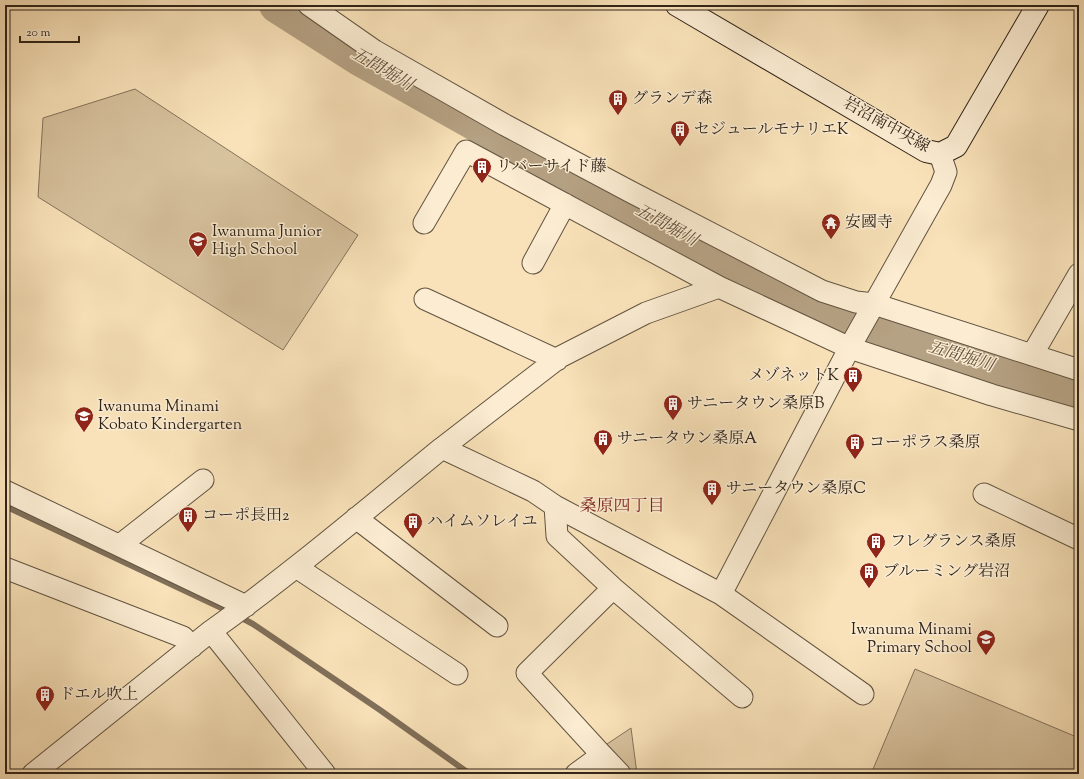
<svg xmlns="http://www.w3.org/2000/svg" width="1084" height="779" viewBox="0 0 1084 779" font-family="'Sorts Mill Goudy','Noto Serif JP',serif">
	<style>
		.green { fill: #d7c29e; stroke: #84735c }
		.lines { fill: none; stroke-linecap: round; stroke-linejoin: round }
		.stream { stroke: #806f59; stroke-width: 6 }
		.river { stroke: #b5a183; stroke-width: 36 }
		.street-casing { stroke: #625441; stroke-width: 23 }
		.secondary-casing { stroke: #302419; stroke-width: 24 }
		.street { stroke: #fbecd2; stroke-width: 21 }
		.secondary { stroke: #fbecd2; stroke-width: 22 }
		.labels { text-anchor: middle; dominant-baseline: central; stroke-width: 3; stroke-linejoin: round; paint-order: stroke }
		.poi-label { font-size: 16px; fill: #302419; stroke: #fbecd2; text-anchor: start }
		.street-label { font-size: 16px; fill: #302419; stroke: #fbecd2 }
		.water-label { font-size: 17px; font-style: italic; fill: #5f503e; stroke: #fbecd2 }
		.neighbourhood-label { font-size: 17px; fill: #7a1f14; stroke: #fbecd2 }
	</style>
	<rect width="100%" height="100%" fill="#f9e2b9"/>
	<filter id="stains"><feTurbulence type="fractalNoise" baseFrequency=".005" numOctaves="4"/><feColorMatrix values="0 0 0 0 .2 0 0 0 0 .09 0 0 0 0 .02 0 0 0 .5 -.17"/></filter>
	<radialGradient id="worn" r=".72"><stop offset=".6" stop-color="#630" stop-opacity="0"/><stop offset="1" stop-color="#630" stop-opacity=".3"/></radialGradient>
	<path class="green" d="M 135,89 L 358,235 L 283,350 L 38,197 L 43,118 Z
		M 915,669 L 1079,738 L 1079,774 L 871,774 Z
		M 631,728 L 637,774 L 629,774 L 604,746 Z"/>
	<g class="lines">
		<path class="stream" d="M 5,506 L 230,612
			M 238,616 L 253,624 L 380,710 L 470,774"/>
		<path class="river" d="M 277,5 L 360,58 L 545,162 L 597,188 L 818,309 L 928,347 L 1079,392"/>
		<g class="street-casing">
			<path id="street" d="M 309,5 L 375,51 L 505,125 L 631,192 L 822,291 L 856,302 L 874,304 L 1079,370
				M 424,223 L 466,151 L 719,287
				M 533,263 L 565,204
				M 425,299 L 557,360
				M 1032,355 L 1079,274
				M 442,448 L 560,357 L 646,313 L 719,287 L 850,348 L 992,395 L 1079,420
				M 5,491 L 246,606
				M 984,494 L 1079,539
				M 555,506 L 557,536 L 613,588 L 742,697
				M 356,518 L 497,626
				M 120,545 L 203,480
				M 296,567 L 457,674
				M 5,568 L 183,637 L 192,647
				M 721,594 L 863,694
				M 211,631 L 325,774
				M 602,755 L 620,774
				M 33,774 L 211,631 C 291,574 366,510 442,448 L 533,491 L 555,506 L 721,594 L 851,345 L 941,185 L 946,172 L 940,154
				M 576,774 L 602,755 L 527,673 L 613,588"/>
		</g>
		<g class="secondary-casing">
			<path id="secondary" d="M 677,5 L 926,151 L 940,154 L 956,146 L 1038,5"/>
		</g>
		<use href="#street" class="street"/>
		<use href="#secondary" class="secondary"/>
	</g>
	<defs>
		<g id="building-pin" transform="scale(1)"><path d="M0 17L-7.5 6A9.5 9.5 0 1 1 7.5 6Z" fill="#8f2418" stroke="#fbecd2"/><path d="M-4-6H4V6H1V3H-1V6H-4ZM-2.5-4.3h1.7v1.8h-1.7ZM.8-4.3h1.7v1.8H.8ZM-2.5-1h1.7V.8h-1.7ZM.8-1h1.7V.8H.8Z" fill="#fff"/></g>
		<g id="temple-pin" transform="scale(1)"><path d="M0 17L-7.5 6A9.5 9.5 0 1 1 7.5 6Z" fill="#8f2418" stroke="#fbecd2"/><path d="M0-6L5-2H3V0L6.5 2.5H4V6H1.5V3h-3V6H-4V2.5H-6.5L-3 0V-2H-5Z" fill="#fff"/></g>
		<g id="school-pin" transform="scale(1)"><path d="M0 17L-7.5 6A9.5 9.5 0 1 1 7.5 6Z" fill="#8f2418" stroke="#fbecd2"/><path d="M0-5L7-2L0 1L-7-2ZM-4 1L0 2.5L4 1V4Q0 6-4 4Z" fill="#fff"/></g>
	</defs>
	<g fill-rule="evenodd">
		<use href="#building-pin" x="618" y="99"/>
		<use href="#building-pin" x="680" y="130"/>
		<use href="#building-pin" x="482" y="167"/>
		<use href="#temple-pin" x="831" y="223"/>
		<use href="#school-pin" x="198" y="241"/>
		<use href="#building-pin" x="853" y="376"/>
		<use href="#building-pin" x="673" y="404"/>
		<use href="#school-pin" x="84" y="416"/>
		<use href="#building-pin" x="603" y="439"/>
		<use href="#building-pin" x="855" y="443"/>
		<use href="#building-pin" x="712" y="489"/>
		<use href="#building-pin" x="188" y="516"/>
		<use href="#building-pin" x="413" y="522"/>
		<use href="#building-pin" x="876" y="542"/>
		<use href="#building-pin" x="869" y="572"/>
		<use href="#school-pin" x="986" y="639"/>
		<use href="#building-pin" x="45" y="695"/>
	</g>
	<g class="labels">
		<g class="poi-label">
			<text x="632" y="99">グランデ森</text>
			<text x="694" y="130">セジュールモナリエK</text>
			<text x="496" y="167">リバーサイド藤</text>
			<text x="845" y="223">安國寺</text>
			<text x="212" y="232">Iwanuma Junior<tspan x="212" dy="18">High School</tspan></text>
			<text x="839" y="376" text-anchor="end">メゾネットK</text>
			<text x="687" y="404">サニータウン桑原B</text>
			<text x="98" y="407">Iwanuma Minami<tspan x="98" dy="18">Kobato Kindergarten</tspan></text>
			<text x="617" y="439">サニータウン桑原A</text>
			<text x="869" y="443">コーポラス桑原</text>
			<text x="726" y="489">サニータウン桑原C</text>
			<text x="202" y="516">コーポ長田2</text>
			<text x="427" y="522">ハイムソレイユ</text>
			<text x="890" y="542">フレグランス桑原</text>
			<text x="883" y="572">ブルーミング岩沼</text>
			<text x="972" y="630" text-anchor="end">Iwanuma Minami<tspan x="972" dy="18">Primary School</tspan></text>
			<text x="59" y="695">ドエル吹上</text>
		</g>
		<g class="street-label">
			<text transform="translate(886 126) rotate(29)">岩沼南中央線</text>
		</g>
		<g class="water-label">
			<text transform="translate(382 70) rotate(30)">五間堀川</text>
			<text transform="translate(666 226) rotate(29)">五間堀川</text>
			<text transform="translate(961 357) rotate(17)">五間堀川</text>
		</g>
		<g class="neighbourhood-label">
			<text x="622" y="507">桑原四丁目</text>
		</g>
	</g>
	<rect width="1084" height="779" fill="none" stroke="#f9e2b9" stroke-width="20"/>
	<rect x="6" y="6" width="1072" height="767" fill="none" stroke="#302419" stroke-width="2"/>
	<rect x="10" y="10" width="1064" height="759" fill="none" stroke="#302419"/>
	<path d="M20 36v6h59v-6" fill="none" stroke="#302419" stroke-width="2"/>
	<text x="26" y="36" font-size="12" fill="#302419" stroke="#fbecd2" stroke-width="3" paint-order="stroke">20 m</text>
	<rect width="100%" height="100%" filter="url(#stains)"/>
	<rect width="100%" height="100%" fill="url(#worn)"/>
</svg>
